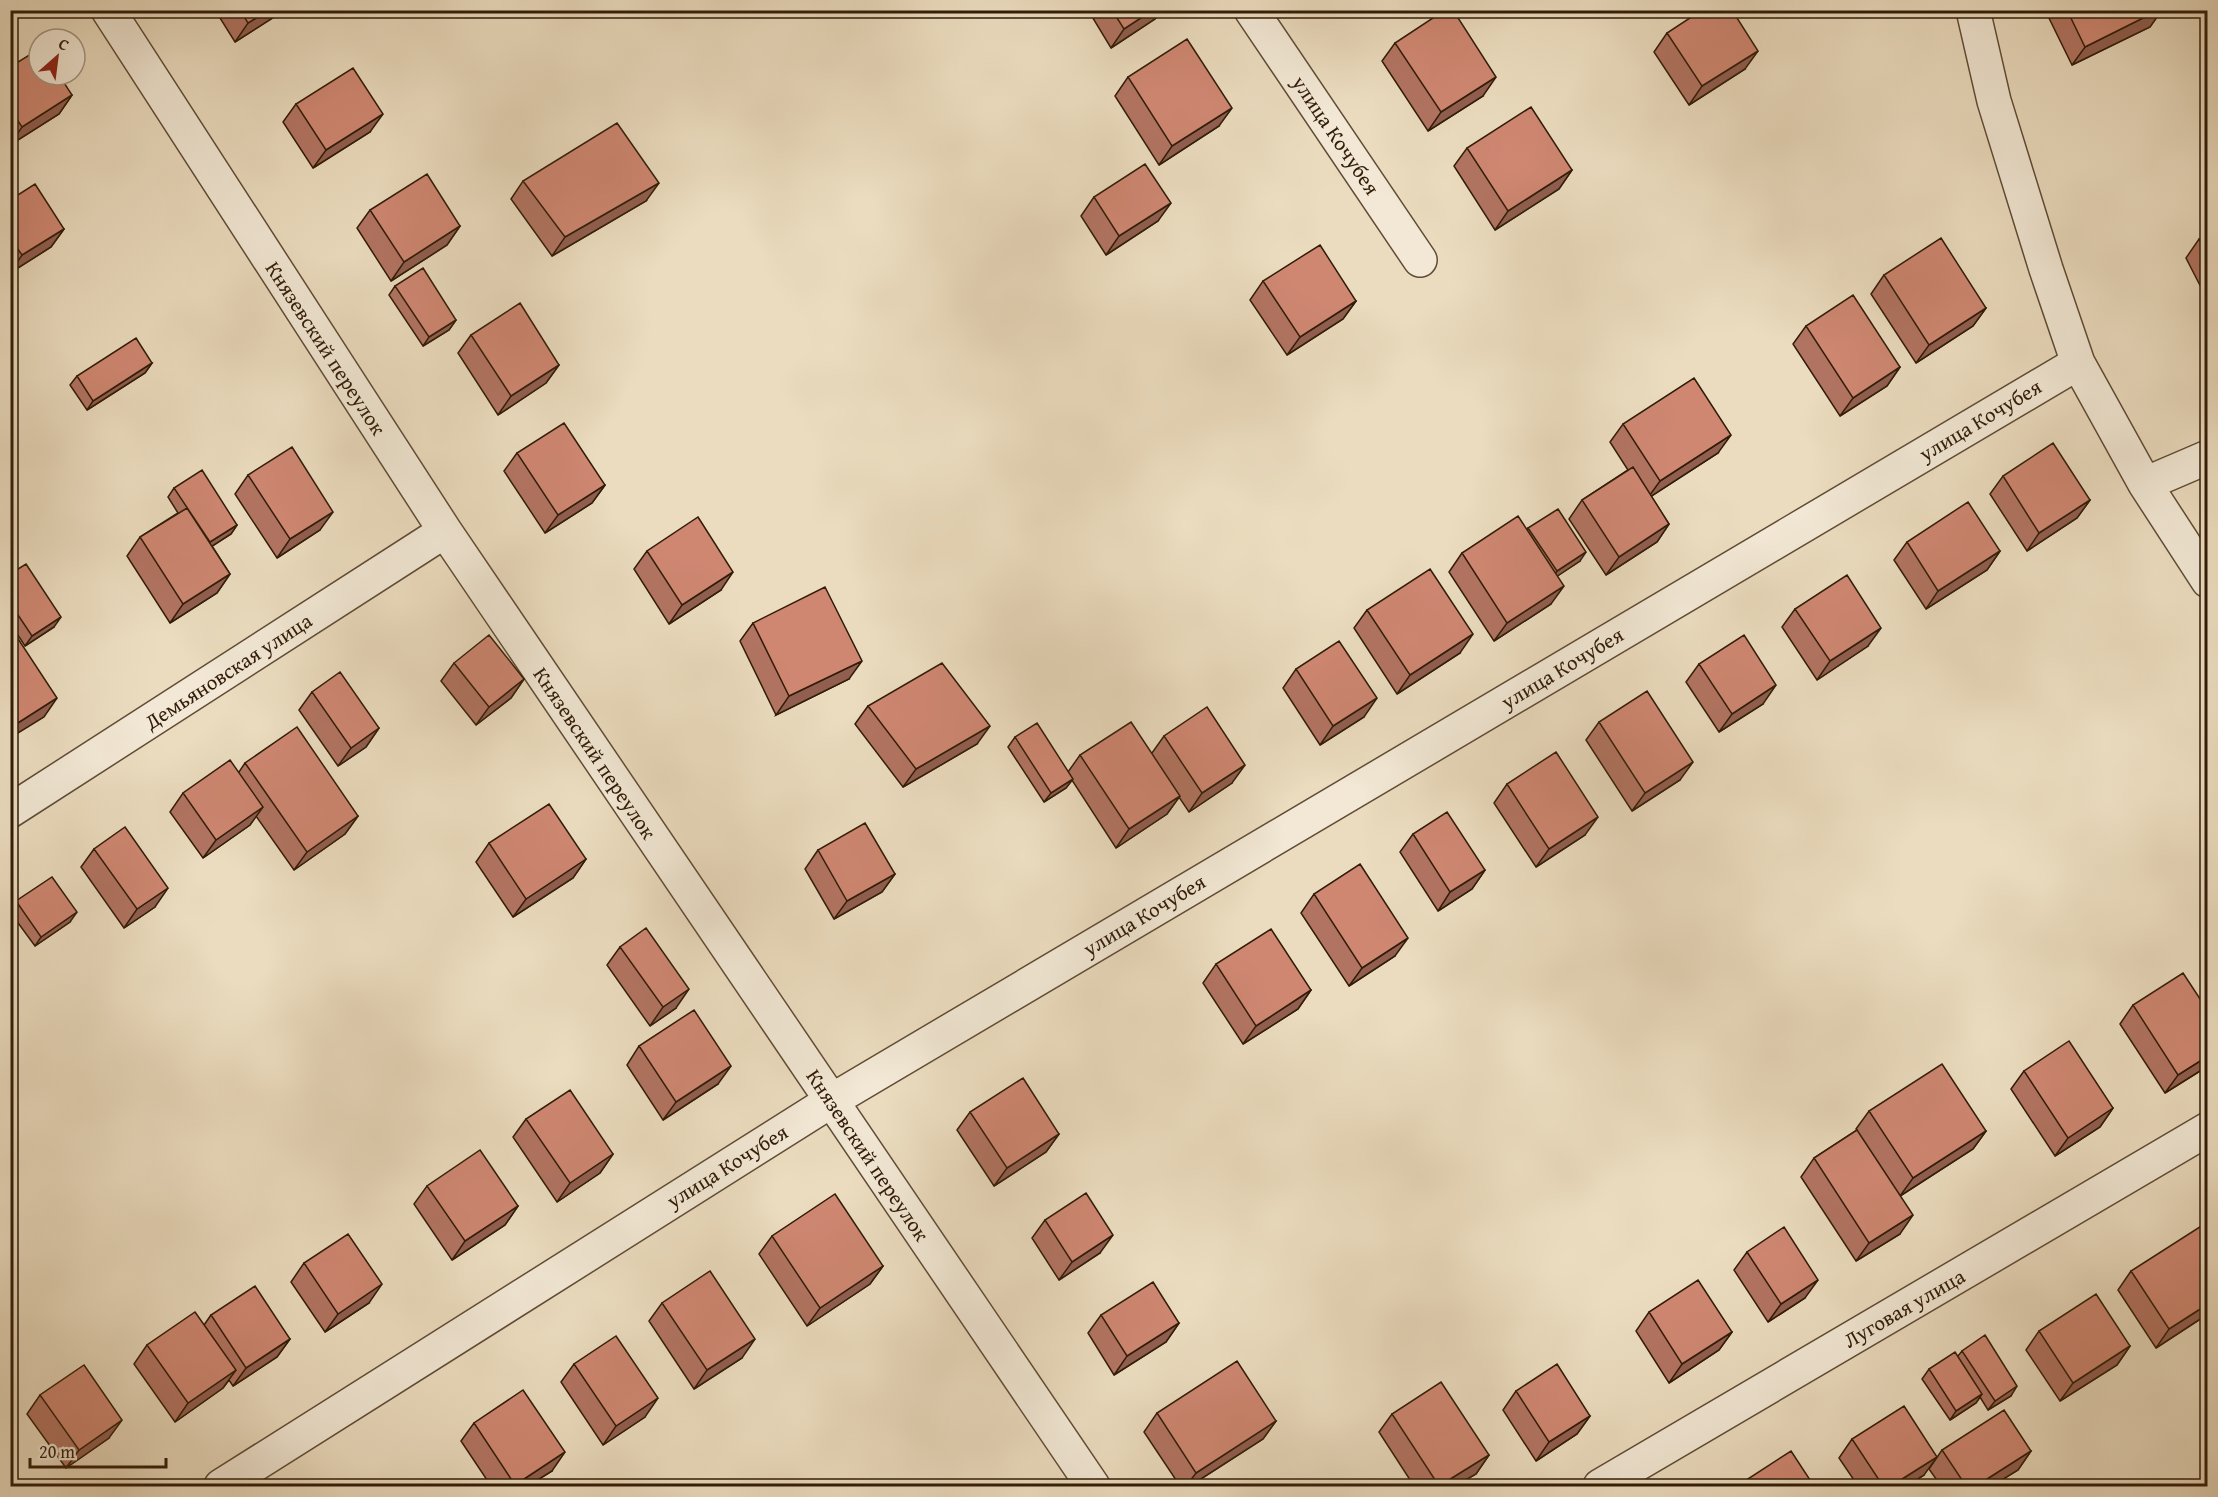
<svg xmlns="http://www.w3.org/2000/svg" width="2218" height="1497" viewBox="0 0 2218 1497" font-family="'Gentium Book Plus',serif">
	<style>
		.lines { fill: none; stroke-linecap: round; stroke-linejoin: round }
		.minor-casing { stroke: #604c36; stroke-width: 36 }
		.minor { stroke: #f2e8d5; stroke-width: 33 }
		.wall { fill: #b27462; stroke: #311c08; stroke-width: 1.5 }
		.shaded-wall { fill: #915e50; stroke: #311c08; stroke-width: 1.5 }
		.building { fill: #cf8772; stroke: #311c08; stroke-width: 1.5 }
		.labels { text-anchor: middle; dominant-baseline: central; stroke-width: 4.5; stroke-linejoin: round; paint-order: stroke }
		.street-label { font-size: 21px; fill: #311c08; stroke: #f2e8d5 }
	</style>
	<rect width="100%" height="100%" fill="#ebdcbf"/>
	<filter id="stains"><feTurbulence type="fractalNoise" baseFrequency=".00333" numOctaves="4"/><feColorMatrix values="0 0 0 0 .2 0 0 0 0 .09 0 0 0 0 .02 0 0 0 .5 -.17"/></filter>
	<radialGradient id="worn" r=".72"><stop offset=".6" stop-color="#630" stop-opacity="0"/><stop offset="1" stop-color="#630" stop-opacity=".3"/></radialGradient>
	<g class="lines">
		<g class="minor-casing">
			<path id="minor" d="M 108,10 L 445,531 L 1093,1486
				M 1251,10 L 1420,260
				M 1973,10 L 1994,101 L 2046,269 L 2078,363 L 2145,484 L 2208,581
				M 2145,484 L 2208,457
				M 10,811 L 445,531
				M 221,1486 L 831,1101 L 2078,363
				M 1600,1486 L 2208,1129"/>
		</g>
		<use href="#minor" class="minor"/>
	</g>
	<path class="wall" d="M 215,10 L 285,10 L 235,42 Z
		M 1088,10 L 1161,10 L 1155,19 L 1111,48 Z
		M 2045,10 L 2162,10 L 2150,27 L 2072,65 Z
		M 1667,33 L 1745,69 L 1689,105 L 1654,52 Z
		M 1395,43 L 1483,96 L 1428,131 L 1382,61 Z
		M 10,67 L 72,95 L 59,114 L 10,145 Z
		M 1128,77 L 1219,126 L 1159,165 L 1115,96 Z
		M 296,104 L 370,132 L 313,168 L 283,122 Z
		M 1467,148 L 1572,170 L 1559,189 L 1495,230 L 1454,166 Z
		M 523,181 L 646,201 L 552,256 L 511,199 Z
		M 1094,197 L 1158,221 L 1106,255 L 1081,216 Z
		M 10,200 L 64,229 L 51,247 L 10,273 Z
		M 370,210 L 460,226 L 447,245 L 391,281 L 357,228 Z
		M 2208,235 L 2208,301 L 2186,258 L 2199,239 Z
		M 1884,275 L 1986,308 L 1973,326 L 1916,363 L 1871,294 Z
		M 1263,281 L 1356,301 L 1343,319 L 1287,355 L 1250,300 Z
		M 395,286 L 456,320 L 449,330 L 423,346 L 389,295 Z
		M 1806,326 L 1900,367 L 1887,386 L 1840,416 L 1793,344 Z
		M 471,335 L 559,365 L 546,383 L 498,415 L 458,353 Z
		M 152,363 L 145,373 L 87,410 L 70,385 L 77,376 Z
		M 1623,424 L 1718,453 L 1651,496 L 1669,524 L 1657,542 L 1606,575 L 1569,519 L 1582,500 L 1628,470 L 1610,442 Z
		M 517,453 L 605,485 L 592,503 L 545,533 L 504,471 Z
		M 248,475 L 320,530 L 277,558 L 235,494 Z
		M 2003,476 L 2090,500 L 2077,518 L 2027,551 L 1990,494 Z
		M 174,488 L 237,525 L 231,534 L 212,546 L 230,574 L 217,593 L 170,623 L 127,556 L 140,537 L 178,513 L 168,497 Z
		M 1528,528 L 1580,561 L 1557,576 L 1551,604 L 1494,641 L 1449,572 L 1462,553 L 1527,530 Z
		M 1907,542 L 2000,551 L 1987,570 L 1926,609 L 1894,560 Z
		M 647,551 L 721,590 L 669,624 L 634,569 Z
		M 10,574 L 54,627 L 25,646 L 10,623 Z
		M 1795,609 L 1868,646 L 1817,680 L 1782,627 Z
		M 1367,610 L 1460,653 L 1397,694 L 1354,628 Z
		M 753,623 L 849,679 L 776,715 L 740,641 Z
		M 454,663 L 524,679 L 511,698 L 476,725 L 441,681 Z
		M 1699,664 L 1763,704 L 1719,732 L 1686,682 Z
		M 1296,669 L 1364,717 L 1320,745 L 1283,688 Z
		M 312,692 L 379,728 L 366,747 L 338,766 L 299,710 Z
		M 868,706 L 977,744 L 903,787 L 855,724 Z
		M 1599,722 L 1680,780 L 1632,811 L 1586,740 Z
		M 1164,736 L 1232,783 L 1189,812 L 1179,797 L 1167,814 L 1116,848 L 1072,780 L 1066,788 L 1044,802 L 1008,747 L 1015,737 L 1068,772 L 1080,755 L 1152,753 Z
		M 245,763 L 358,816 L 345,834 L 294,870 L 256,816 L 250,825 L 203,858 L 170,812 L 183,793 L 239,772 Z
		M 1507,784 L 1585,835 L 1536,867 L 1494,803 Z
		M 1413,834 L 1485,870 L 1472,889 L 1438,911 L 1400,852 Z
		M 489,843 L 586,859 L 573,878 L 513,917 L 476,862 Z
		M 94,849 L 155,907 L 124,928 L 81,867 Z
		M 818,850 L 895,874 L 882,892 L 834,919 L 805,869 Z
		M 1314,894 L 1395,956 L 1349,986 L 1301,913 Z
		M 16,901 L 70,922 L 35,946 L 10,912 L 10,910 Z
		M 620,947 L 676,1008 L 650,1026 L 607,965 Z
		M 1216,964 L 1311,990 L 1298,1009 L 1243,1044 L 1203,983 Z
		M 2133,1005 L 2208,1011 L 2208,1066 L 2165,1093 L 2120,1024 Z
		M 639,1046 L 718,1084 L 663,1120 L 627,1065 Z
		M 2024,1071 L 2113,1108 L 2100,1127 L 2055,1156 L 2011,1089 Z
		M 1869,1111 L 1986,1131 L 1973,1149 L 1900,1196 L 1900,1234 L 1856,1261 L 1801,1177 L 1814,1158 L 1857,1130 L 1856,1129 Z
		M 970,1112 L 1059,1134 L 1046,1152 L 994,1186 L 957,1130 Z
		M 526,1119 L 613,1154 L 600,1173 L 557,1202 L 513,1137 Z
		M 427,1186 L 518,1206 L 505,1225 L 452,1260 L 414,1204 Z
		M 1045,1220 L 1100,1253 L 1059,1280 L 1032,1238 Z
		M 772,1236 L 883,1266 L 870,1284 L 807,1326 L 759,1254 Z
		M 1747,1252 L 1805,1298 L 1768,1322 L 1734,1270 Z
		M 304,1263 L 369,1303 L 325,1332 L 291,1282 Z
		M 2131,1271 L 2208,1314 L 2156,1348 L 2118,1290 Z
		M 662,1303 L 742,1358 L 694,1389 L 649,1321 Z
		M 1649,1312 L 1732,1332 L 1719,1350 L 1669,1383 L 1636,1331 Z
		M 211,1315 L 290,1339 L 277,1357 L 233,1386 L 229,1380 L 223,1388 L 175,1422 L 134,1364 L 147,1345 L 204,1325 Z
		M 1101,1315 L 1179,1323 L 1166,1342 L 1114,1375 L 1088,1333 Z
		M 2039,1331 L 2130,1346 L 2117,1365 L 2060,1401 L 2026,1350 Z
		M 1962,1351 L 2011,1396 L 1988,1410 L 1980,1397 L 1976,1403 L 1950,1420 L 1922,1379 L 1929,1369 L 1958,1356 Z
		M 574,1364 L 645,1417 L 603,1445 L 561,1382 Z
		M 1516,1391 L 1590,1416 L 1577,1434 L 1536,1461 L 1503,1410 Z
		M 40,1395 L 109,1438 L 66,1468 L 27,1414 Z
		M 1157,1413 L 1276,1421 L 1263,1439 L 1190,1486 L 1180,1486 L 1144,1432 Z
		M 1392,1414 L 1489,1455 L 1476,1474 L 1455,1486 L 1414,1486 L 1379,1432 Z
		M 474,1423 L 552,1471 L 528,1486 L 491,1486 L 461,1441 Z
		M 1852,1439 L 1924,1475 L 1907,1486 L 1858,1486 L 1839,1458 Z
		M 1942,1450 L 2031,1451 L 2018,1470 L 1992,1486 L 1941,1486 L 1929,1469 Z"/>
	<path class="shaded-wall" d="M 269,10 L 285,10 L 235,42 L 248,23 Z
		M 1153,10 L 1161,10 L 1155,19 L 1111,48 L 1124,29 Z
		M 2159,10 L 2162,10 L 2150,27 L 2072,65 L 2085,47 Z
		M 1758,51 L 1745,69 L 1689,105 L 1702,86 Z
		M 1496,77 L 1483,96 L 1428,131 L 1441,112 Z
		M 72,95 L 59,114 L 10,145 L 22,127 Z
		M 1232,108 L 1219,126 L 1159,165 L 1172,146 Z
		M 383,114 L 370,132 L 313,168 L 326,150 Z
		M 1572,170 L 1559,189 L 1495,230 L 1508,211 Z
		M 659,183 L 646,201 L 552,256 L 565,237 Z
		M 1171,203 L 1158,221 L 1106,255 L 1119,236 Z
		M 460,226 L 447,245 L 391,281 L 404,262 Z
		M 64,229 L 51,247 L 10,273 L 22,255 Z
		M 1356,301 L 1343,319 L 1287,355 L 1300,337 Z
		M 1986,308 L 1973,326 L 1916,363 L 1929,345 Z
		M 456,320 L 449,330 L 423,346 L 429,337 Z
		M 152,363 L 145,373 L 87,410 L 93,401 Z
		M 559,365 L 546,383 L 498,415 L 511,396 Z
		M 1900,367 L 1887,386 L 1840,416 L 1853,398 Z
		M 1731,435 L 1718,453 L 1647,499 L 1660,481 Z
		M 605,485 L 592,503 L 545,533 L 558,515 Z
		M 2090,500 L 2077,518 L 2027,551 L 2039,533 Z
		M 333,512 L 320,530 L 277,558 L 290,539 Z
		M 1669,524 L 1657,542 L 1606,575 L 1619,557 Z
		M 237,525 L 231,534 L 203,552 L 210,542 Z
		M 2000,551 L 1987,570 L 1926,609 L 1938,591 Z
		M 1586,552 L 1580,561 L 1550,581 L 1557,571 Z
		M 733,572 L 721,590 L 669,624 L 682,605 Z
		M 230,574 L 217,593 L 170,623 L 183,604 Z
		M 1564,586 L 1551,604 L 1494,641 L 1507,623 Z
		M 61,617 L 54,627 L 25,646 L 32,636 Z
		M 1881,628 L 1868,646 L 1817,680 L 1830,661 Z
		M 1473,634 L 1460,653 L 1397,694 L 1410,675 Z
		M 862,661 L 849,679 L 776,715 L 789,696 Z
		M 524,679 L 511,698 L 476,725 L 489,707 Z
		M 1776,685 L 1763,704 L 1719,732 L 1732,714 Z
		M 57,698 L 44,717 L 10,738 L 10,728 Z
		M 1377,698 L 1364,717 L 1320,745 L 1333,726 Z
		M 990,726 L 977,744 L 903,787 L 916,769 Z
		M 379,728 L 366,747 L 338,766 L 351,748 Z
		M 1693,762 L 1680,780 L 1632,811 L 1645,793 Z
		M 1245,765 L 1232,783 L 1189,812 L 1202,793 Z
		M 1073,779 L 1066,788 L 1044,802 L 1051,793 Z
		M 1180,796 L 1167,814 L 1116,848 L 1129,829 Z
		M 263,807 L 250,825 L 203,858 L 216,840 Z
		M 358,816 L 345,834 L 294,870 L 307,852 Z
		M 1598,817 L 1585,835 L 1536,867 L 1549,849 Z
		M 586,859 L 573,878 L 513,917 L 526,899 Z
		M 1485,870 L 1472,889 L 1438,911 L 1450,892 Z
		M 895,874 L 882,892 L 834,919 L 847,901 Z
		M 168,888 L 155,907 L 124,928 L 137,909 Z
		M 77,912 L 70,922 L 35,946 L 41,937 Z
		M 1408,938 L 1395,956 L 1349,986 L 1362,968 Z
		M 689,989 L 676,1008 L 650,1026 L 663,1007 Z
		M 1311,990 L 1298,1009 L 1243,1044 L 1256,1026 Z
		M 2208,1056 L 2208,1066 L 2165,1093 L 2178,1075 Z
		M 731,1066 L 718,1084 L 663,1120 L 676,1102 Z
		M 2113,1108 L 2100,1127 L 2055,1156 L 2068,1138 Z
		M 1986,1131 L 1973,1149 L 1900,1196 L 1913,1178 Z
		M 1059,1134 L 1046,1152 L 994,1186 L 1007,1168 Z
		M 613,1154 L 600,1173 L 557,1202 L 570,1183 Z
		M 518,1206 L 505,1225 L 452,1260 L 465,1241 Z
		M 1913,1215 L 1900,1234 L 1856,1261 L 1869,1243 Z
		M 1113,1235 L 1100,1253 L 1059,1280 L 1072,1262 Z
		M 883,1266 L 870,1284 L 807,1326 L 820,1308 Z
		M 1818,1280 L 1805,1298 L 1768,1322 L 1781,1304 Z
		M 382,1284 L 369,1303 L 325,1332 L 338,1314 Z
		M 2208,1304 L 2208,1314 L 2156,1348 L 2169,1329 Z
		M 1179,1323 L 1166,1342 L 1114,1375 L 1127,1356 Z
		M 1732,1332 L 1719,1350 L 1669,1383 L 1682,1364 Z
		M 290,1339 L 277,1357 L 233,1386 L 246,1368 Z
		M 755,1339 L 742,1358 L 694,1389 L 707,1370 Z
		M 2130,1346 L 2117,1365 L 2060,1401 L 2073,1383 Z
		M 236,1370 L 223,1388 L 175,1422 L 188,1403 Z
		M 2017,1386 L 2011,1396 L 1988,1410 L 1995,1401 Z
		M 1982,1394 L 1976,1403 L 1950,1420 L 1956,1411 Z
		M 658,1398 L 645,1417 L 603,1445 L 616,1426 Z
		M 1590,1416 L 1577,1434 L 1536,1461 L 1549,1442 Z
		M 122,1420 L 109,1438 L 66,1468 L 79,1450 Z
		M 1276,1421 L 1263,1439 L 1190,1486 L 1186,1486 L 1196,1473 Z
		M 2031,1451 L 2018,1470 L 1992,1486 L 1976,1486 Z
		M 565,1452 L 552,1471 L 528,1486 L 514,1486 Z
		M 1489,1455 L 1476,1474 L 1455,1486 L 1439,1486 Z
		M 1937,1457 L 1924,1475 L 1907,1486 L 1891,1486 Z"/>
	<path class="building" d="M 240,10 L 269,10 L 248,23 Z
		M 1112,10 L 1153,10 L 1124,29 Z
		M 1445,10 L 1453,10 L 1496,77 L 1441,112 L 1395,43 Z
		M 1702,10 L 1732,10 L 1758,51 L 1702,86 L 1667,33 Z
		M 2067,10 L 2159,10 L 2085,47 Z
		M 1187,39 L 1232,108 L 1172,146 L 1128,77 Z
		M 39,49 L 39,75 L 59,75 L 72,95 L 22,127 L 10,109 L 10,67 Z
		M 353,68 L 383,114 L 326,150 L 296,104 Z
		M 1531,107 L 1572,170 L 1508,211 L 1467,148 Z
		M 617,123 L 659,183 L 565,237 L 523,181 Z
		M 1145,164 L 1171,203 L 1119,236 L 1094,197 Z
		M 427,174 L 460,226 L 404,262 L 370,210 Z
		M 35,184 L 64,229 L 22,255 L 10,238 L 10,200 Z
		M 2208,235 L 2208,256 L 2199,239 Z
		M 1941,238 L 1986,308 L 1929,345 L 1884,275 Z
		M 1320,245 L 1356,301 L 1300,337 L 1263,281 Z
		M 423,268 L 456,320 L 429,337 L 395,286 Z
		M 1853,295 L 1900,367 L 1853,398 L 1806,326 Z
		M 520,303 L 559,365 L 511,396 L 471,335 Z
		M 136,338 L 152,363 L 93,401 L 77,376 Z
		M 1694,378 L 1731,435 L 1660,481 L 1623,424 Z
		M 564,423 L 605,485 L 558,515 L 517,453 Z
		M 2053,443 L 2090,500 L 2039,533 L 2003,476 Z
		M 292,447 L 333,512 L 290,539 L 248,475 Z
		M 1633,467 L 1669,524 L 1619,557 L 1582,500 Z
		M 202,470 L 237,525 L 210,542 L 174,488 Z
		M 1968,502 L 2000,551 L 1938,591 L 1907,542 Z
		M 187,508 L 230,574 L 183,604 L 140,537 Z
		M 1558,509 L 1586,552 L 1557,571 L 1528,528 Z
		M 1518,516 L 1564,586 L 1507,623 L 1462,553 Z
		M 698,517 L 733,572 L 682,605 L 647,551 Z
		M 26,564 L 61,617 L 32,636 L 10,603 L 10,574 Z
		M 1430,569 L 1473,634 L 1410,675 L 1367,610 Z
		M 1847,575 L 1881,628 L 1830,661 L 1795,609 Z
		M 825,587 L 862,661 L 789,696 L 753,623 Z
		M 10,628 L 11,628 L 57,698 L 10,728 Z
		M 489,635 L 524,679 L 489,707 L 454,663 Z
		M 1744,635 L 1776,685 L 1732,714 L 1699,664 Z
		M 1339,641 L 1377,698 L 1333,726 L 1296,669 Z
		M 942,663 L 990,726 L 916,769 L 868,706 Z
		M 340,672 L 379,728 L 351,748 L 312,692 Z
		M 1647,691 L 1693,762 L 1645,793 L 1599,722 Z
		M 1207,707 L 1245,765 L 1202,793 L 1164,736 Z
		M 1131,722 L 1180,796 L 1129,829 L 1080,755 Z
		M 1037,723 L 1073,779 L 1051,793 L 1015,737 Z
		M 297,727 L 358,816 L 307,852 L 245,763 Z
		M 1556,752 L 1598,817 L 1549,849 L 1507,784 Z
		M 230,760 L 263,807 L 216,840 L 183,793 Z
		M 549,804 L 586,859 L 526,899 L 489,843 Z
		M 1447,812 L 1485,870 L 1450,892 L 1413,834 Z
		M 865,823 L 895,874 L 847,901 L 818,850 Z
		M 125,827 L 168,888 L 137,909 L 94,849 Z
		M 1360,864 L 1408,938 L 1362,968 L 1314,894 Z
		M 52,877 L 77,912 L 41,937 L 16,901 Z
		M 646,928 L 689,989 L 663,1007 L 620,947 Z
		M 1271,929 L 1311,990 L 1256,1026 L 1216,964 Z
		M 10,966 L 16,974 L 10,978 Z
		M 2183,973 L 2208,1011 L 2208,1056 L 2178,1075 L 2133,1005 Z
		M 694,1010 L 731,1066 L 676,1102 L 639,1046 Z
		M 2069,1041 L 2113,1108 L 2068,1138 L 2024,1071 Z
		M 1942,1064 L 1986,1131 L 1913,1178 L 1869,1111 Z
		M 1023,1078 L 1059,1134 L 1007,1168 L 970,1112 Z
		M 570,1090 L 613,1154 L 570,1183 L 526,1119 Z
		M 1857,1130 L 1913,1215 L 1869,1243 L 1814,1158 Z
		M 480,1150 L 518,1206 L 465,1241 L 427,1186 Z
		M 1086,1193 L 1113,1235 L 1072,1262 L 1045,1220 Z
		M 835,1194 L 883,1266 L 820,1308 L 772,1236 Z
		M 2206,1223 L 2208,1225 L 2208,1304 L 2169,1329 L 2131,1271 Z
		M 1784,1227 L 1818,1280 L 1781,1304 L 1747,1252 Z
		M 348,1234 L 382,1284 L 338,1314 L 304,1263 Z
		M 710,1271 L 755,1339 L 707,1370 L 662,1303 Z
		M 1698,1280 L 1732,1332 L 1682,1364 L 1649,1312 Z
		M 1153,1282 L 1179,1323 L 1127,1356 L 1101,1315 Z
		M 255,1286 L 290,1339 L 246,1368 L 211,1315 Z
		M 2096,1294 L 2130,1346 L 2073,1383 L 2039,1331 Z
		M 195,1312 L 236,1370 L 188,1403 L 147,1345 Z
		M 1985,1335 L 2017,1386 L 1995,1401 L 1962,1351 Z
		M 616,1336 L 658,1398 L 616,1426 L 574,1364 Z
		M 1955,1352 L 1982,1394 L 1956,1411 L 1929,1369 Z
		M 1237,1361 L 1276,1421 L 1196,1473 L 1157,1413 Z
		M 1557,1364 L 1590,1416 L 1549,1442 L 1516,1391 Z
		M 84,1365 L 122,1420 L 79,1450 L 40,1395 Z
		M 1441,1382 L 1489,1455 L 1439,1486 L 1392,1414 Z
		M 523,1390 L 565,1452 L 515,1485 L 474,1423 Z
		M 1904,1406 L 1937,1457 L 1891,1486 L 1883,1486 L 1852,1439 Z
		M 2004,1410 L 2031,1451 L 1976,1486 L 1966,1486 L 1942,1450 Z
		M 1791,1451 L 1814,1486 L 1737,1486 Z"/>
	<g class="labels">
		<g class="street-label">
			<text transform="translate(1336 135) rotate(56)">улица Кочубея</text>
			<text transform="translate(326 348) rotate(57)">Князевский переулок</text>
			<text transform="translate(1980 420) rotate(-31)">улица Кочубея</text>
			<text transform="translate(1562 668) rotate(-31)">улица Кочубея</text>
			<text transform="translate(228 671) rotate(-33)">Демьяновская улица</text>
			<text transform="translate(595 753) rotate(56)">Князевский переулок</text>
			<text transform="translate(1144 915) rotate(-31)">улица Кочубея</text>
			<text transform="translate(868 1155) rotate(56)">Князевский переулок</text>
			<text transform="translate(727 1166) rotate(-32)">улица Кочубея</text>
			<text transform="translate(1904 1308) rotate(-30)">Луговая улица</text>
		</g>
	</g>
	<rect width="2218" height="1497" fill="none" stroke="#ebdcbf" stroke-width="36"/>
	<rect x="12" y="12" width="2194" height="1473" fill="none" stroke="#311c08" stroke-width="3"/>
	<rect x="18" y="18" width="2182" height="1461" fill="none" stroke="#311c08" stroke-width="1.5"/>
	<g transform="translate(57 57) rotate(28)"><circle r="28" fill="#f2e8d5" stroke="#a59683" stroke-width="1.5"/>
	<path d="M0-4.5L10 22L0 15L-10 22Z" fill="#8f2418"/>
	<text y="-9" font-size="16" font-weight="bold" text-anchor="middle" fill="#311c08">С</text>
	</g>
	<path d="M30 1458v9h136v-9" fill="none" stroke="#311c08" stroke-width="3"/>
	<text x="39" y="1458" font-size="18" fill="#311c08" stroke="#f2e8d5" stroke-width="4.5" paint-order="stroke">20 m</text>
	<rect width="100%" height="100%" filter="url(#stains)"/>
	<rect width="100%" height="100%" fill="url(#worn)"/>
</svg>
